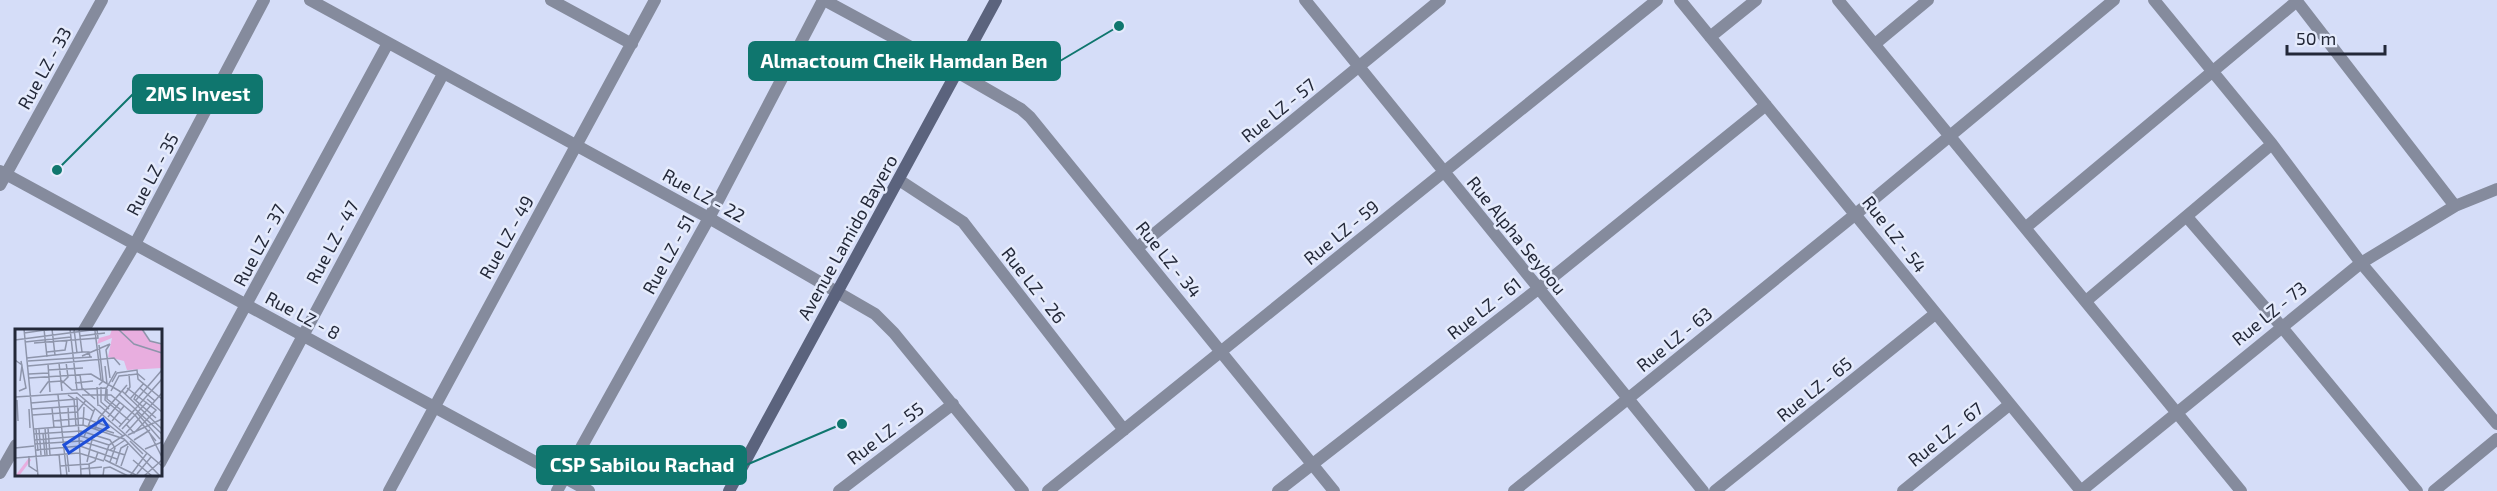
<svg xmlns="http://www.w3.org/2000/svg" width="2497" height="491" viewBox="0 0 2497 491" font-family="'Exo 2',sans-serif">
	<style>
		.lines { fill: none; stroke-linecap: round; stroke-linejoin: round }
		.street { stroke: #858b9d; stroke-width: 12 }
		.secondary { stroke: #5b637d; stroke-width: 12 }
		.labels { text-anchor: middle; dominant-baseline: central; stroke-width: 5; stroke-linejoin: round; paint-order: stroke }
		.street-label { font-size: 18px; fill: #232838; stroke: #e5ebfc }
		.inset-river { fill: none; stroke: #e8aedf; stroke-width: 3 }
		.inset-road { fill: none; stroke: #8e95ab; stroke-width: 1.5 }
		.view { fill: #1d4ed8; fill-opacity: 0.15; stroke: #1d4ed8; stroke-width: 3 }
		.inset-edge { fill: none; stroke: #232838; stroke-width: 3 }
		.leader { fill: none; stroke: #0f766e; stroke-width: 2 }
		.callout-dot { fill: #0f766e; stroke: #e5ebfc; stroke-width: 2 }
		.callout { fill: #0f766e; stroke: #0f766e; stroke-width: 2 }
		.callout-label { font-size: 20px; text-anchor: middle; font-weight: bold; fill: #fff }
	</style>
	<rect width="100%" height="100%" fill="#d5ddf8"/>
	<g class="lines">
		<path class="street" d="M 310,0 L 709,218 L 875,314 L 894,333 L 1023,491
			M 551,0 L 632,44
			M 824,0 L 957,72 L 1021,109 L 1030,117 L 1334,491
			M 1305,0 L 1703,491
			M 1680,0 L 2081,491
			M 1838,0 L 2241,491
			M 2154,0 L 2272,144 L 2361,263 L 2497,424
			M 2296,0 L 2455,206
			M 1710,37 L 1756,0
			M 1875,44 L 1928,0
			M 0,171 L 589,491
			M 899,180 L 963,222 L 1124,430
			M 0,185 L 102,0
			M 2187,217 L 2281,326 L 2417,491
			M 2025,228 L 2297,1
			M 1137,248 L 1440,0
			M 2086,301 L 2272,144
			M 84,330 L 135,244 L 264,0
			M 160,463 L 388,43
			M 0,473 L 16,445
			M 145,491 L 154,474
			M 220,491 L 443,74
			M 389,491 L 655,0
			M 557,491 L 709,218 L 823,0
			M 839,491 L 953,404
			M 1048,491 L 1657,0
			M 1278,491 L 1538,289 L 1766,105
			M 1514,491 L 1857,213 L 2114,0
			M 1715,491 L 1935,314
			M 1903,491 L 2009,405
			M 2081,491 L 2361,263 L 2455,206 L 2497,189
			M 2434,491 L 2497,439"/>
		<path class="secondary" d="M 729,491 L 996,0"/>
	</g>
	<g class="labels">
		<g class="street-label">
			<text transform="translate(44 68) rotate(-61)">Rue LZ - 33</text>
			<text transform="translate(1278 110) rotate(-39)">Rue LZ - 57</text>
			<text transform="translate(152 174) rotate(-62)">Rue LZ - 35</text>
			<text transform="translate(704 195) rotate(29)">Rue LZ - 22</text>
			<text transform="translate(1341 232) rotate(-39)">Rue LZ - 59</text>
			<text transform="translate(1895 234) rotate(52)">Rue LZ - 54</text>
			<text transform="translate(1517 235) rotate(51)">Rue Alpha Seybou</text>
			<text transform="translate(506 237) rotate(-61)">Rue LZ - 49</text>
			<text transform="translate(847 237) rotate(-61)">Avenue Lamido Bayero</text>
			<text transform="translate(332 242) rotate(-62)">Rue LZ - 47</text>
			<text transform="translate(259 245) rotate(-62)">Rue LZ - 37</text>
			<text transform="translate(668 254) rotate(-61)">Rue LZ - 51</text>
			<text transform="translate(1169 259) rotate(51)">Rue LZ - 34</text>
			<text transform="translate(1034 285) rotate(52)">Rue LZ - 26</text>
			<text transform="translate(1484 308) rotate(-38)">Rue LZ - 61</text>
			<text transform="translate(2269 313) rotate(-39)">Rue LZ - 73</text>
			<text transform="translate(303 315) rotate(28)">Rue LZ - 8</text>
			<text transform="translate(1674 339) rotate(-39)">Rue LZ - 63</text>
			<text transform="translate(1814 389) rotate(-39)">Rue LZ - 65</text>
			<text transform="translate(885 433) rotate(-37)">Rue LZ - 55</text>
			<text transform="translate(1945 434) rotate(-39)">Rue LZ - 67</text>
		</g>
	</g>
	<g transform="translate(15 329)">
		<rect width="147" height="147" fill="#d5ddf8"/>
		<path d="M 97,0 L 127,0 L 135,12 L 147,16 L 147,39 L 112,41 L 109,32 L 93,28 L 97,9 L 82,15 L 84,9 L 95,6 Z" fill="#e8aedf"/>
		<path class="inset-river" d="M 2,147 L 15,130"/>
		<path class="inset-road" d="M 9,0 L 23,147M 29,0 L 32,28M 55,0 L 62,61M 59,0 L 62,24M 64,0 L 67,23M 103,0 L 119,15 L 147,24M 127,0 L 135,12 L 147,15M 80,2 L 86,51M 9,4 L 37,0 L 40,26M 65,7 L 90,4M 0,11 L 84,0M 10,13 L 56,8M 19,14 L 83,9 L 82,0M 95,15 L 91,21 L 95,49M 32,23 L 50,21 L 52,11M 67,27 L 95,15M 12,29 L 68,23 L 74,23 L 75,28M 0,31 L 7,36 L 5,52M 13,32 L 77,28M 44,34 L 47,62M 33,35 L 35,63M 13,37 L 99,29 L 105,36M 90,37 L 92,55M 33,41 L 68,39M 101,42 L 91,60 L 90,71 L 115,92M 14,45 L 33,44M 65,46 L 67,59 L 80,70M 14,49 L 76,45 L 106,63M 97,53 L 102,44 L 122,41 L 123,50 L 147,70M 47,54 L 53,48 L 51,33M 60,54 L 78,52M 84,56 L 88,52 L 84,16M 82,58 L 83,77M 86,58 L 86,73 L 94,80M 125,59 L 140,72M 92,60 L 92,70 L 106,81M 4,62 L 11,59 L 6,32M 96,62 L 104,47 L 123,45 L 130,51M 107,62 L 147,100M 25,64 L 33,53 L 47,52 L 57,61 L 91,59M 104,65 L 147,105M 110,65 L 115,58 L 114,45M 43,66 L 52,147M 53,66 L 59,70 L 61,97M 67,66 L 96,66 L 120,86M 121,66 L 119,70 L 141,89M 0,68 L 62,64 L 147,137M 61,68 L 78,82M 62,70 L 66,146M 115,70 L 129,54M 132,70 L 147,83M 2,71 L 3,92M 121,71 L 147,41M 16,74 L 62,70M 84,76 L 106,95M 53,77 L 54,97M 37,79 L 39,99M 14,80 L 15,99M 17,80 L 62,77M 122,84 L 145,110M 17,86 L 62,83 L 71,71M 120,86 L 141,112M 93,88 L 105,73M 38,92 L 68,89 L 92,97M 97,92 L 109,77M 90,93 L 108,107M 111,95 L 119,104 L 141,81 L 112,59M 68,96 L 69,78M 73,96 L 99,104M 104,98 L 147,50M 30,99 L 32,126M 33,99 L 35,126M 19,100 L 68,96 L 109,110 L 145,147M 21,100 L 23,122M 24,100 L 26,126M 80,100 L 84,89 L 112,56M 107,100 L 132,73M 111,104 L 147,64M 19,105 L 66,102 L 95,111 L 100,119 L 95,133M 28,105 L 30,126M 135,105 L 147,128M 113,106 L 147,90M 69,108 L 80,79M 20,111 L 66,107 L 94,116M 119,111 L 135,101M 115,112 L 128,125M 20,115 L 66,112 L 110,126M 0,119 L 19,117M 130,120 L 147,113M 20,121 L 65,117 L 102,130M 95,121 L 110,111M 44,125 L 46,147M 52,125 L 54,143M 14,127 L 14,137 L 23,143M 0,129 L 64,124 L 89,132M 89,131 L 94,116 L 111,105M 90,131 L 123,147M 118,131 L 137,147M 72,133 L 78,106M 101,135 L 106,119 L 113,115M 45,137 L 74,135M 106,137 L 113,117M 66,140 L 87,138M 122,145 L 136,128M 75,147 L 74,135 L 80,132 L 83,123M 88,147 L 89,139 L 95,138 L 113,147M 115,147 L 132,124M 129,147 L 147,131"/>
		<path class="view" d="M 88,90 L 93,98 L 54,124 L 49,116 Z"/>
		<rect width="147" height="147" class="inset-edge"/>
	</g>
	<path class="leader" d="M1119 26L1060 61M57 170L133 94M842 424L746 465"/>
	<g class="callout-dot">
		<circle cx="1119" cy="26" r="6"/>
		<circle cx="57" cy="170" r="6"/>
		<circle cx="842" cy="424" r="6"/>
	</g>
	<g class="callout">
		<rect x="749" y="42" width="311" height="38" rx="6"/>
		<rect x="133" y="75" width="129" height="38" rx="6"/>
		<rect x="537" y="446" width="209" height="38" rx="6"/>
	</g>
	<g class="callout-label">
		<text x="904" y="68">Almactoum Cheik Hamdan Ben</text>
		<text x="198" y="101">2MS Invest</text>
		<text x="642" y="472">CSP Sabilou Rachad</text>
	</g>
	<path d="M2287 45v9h98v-9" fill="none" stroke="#232838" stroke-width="3"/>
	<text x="2296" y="45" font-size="18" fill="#232838" stroke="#e5ebfc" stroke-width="4.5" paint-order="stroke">50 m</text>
</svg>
